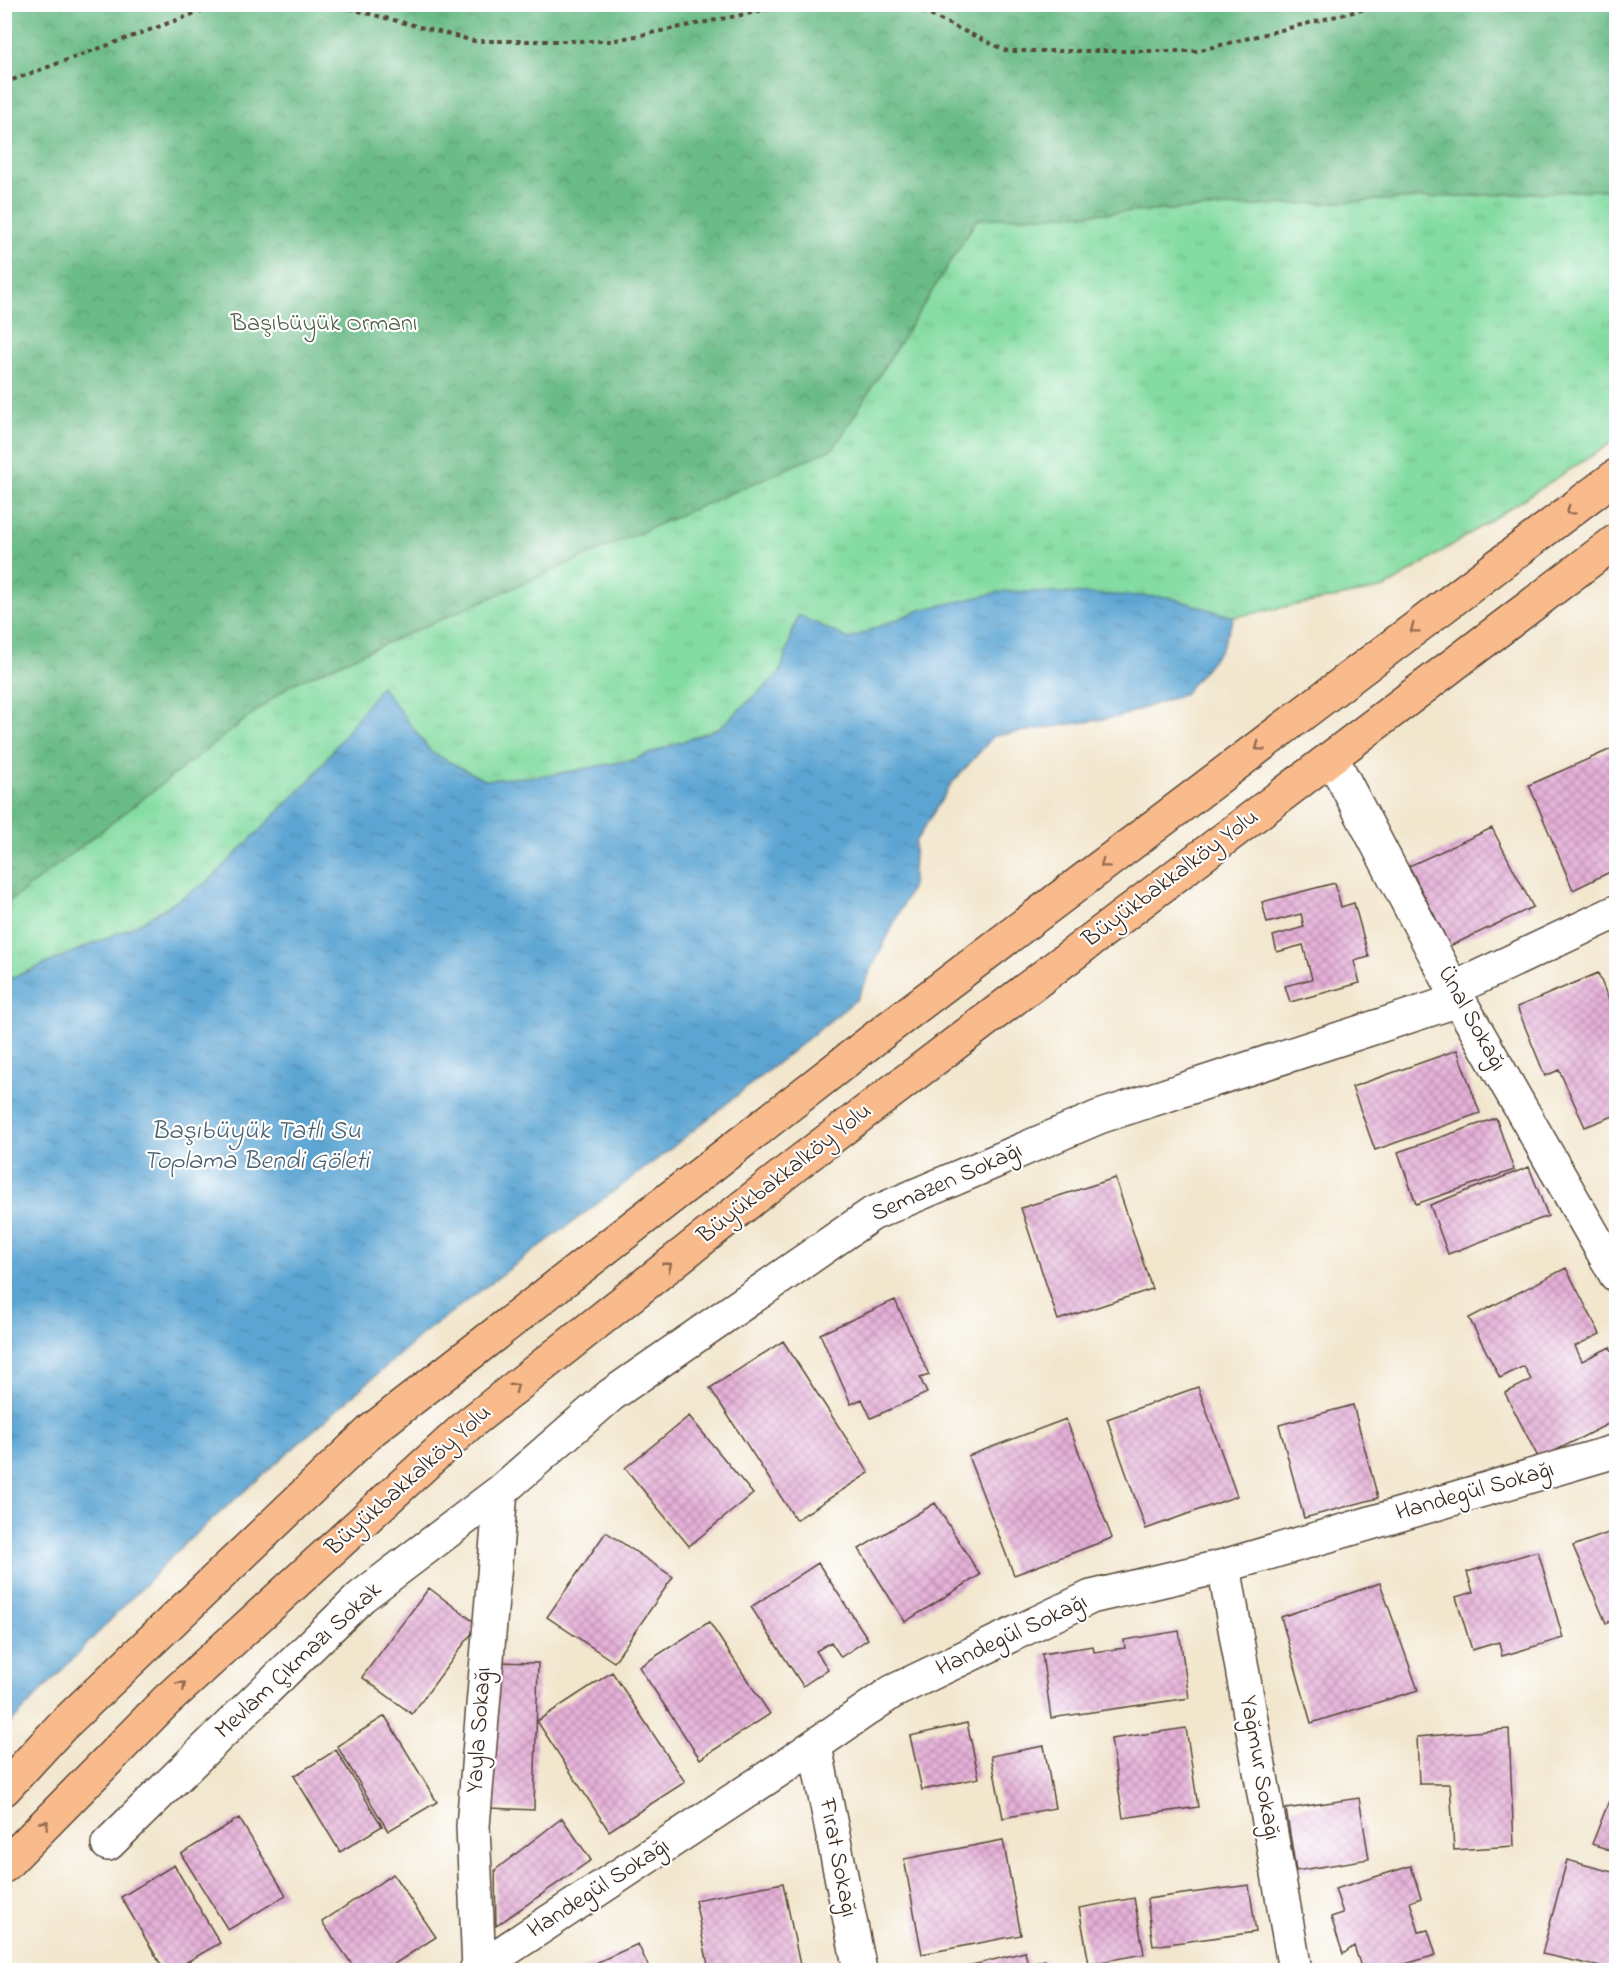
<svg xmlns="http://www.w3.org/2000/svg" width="1621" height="1975" viewBox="0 0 1621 1975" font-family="'Indie Flower',sans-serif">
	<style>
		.grass { fill: url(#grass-tufts); stroke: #5f8360; stroke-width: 1.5 }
		.forest { fill: url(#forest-crowns); stroke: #527352; stroke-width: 1.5 }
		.water { fill: url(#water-ripples); stroke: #4c6878; stroke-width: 1.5 }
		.building { fill: url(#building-cross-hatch) }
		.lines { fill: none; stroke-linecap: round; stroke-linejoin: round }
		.minor-casing { stroke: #564638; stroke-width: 36 }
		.trunk-casing { stroke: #564638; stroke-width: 36 }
		.path { stroke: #564638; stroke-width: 4; stroke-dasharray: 4.5 4.5; stroke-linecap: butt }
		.minor { stroke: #fff; stroke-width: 33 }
		.trunk { stroke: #fabb8c; stroke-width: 33 }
		.oneway { stroke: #916b50 }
		.labels { text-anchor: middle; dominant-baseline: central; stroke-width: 4.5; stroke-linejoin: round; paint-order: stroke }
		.park-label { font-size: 24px; fill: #515f45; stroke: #fff }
		.street-label { font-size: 24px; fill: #3b2a1e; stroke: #fff }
		.water-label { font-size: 26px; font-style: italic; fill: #4a616f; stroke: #fff }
	</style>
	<defs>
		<pattern id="grass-tufts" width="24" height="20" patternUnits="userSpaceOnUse" patternTransform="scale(1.5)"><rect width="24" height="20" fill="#83dca1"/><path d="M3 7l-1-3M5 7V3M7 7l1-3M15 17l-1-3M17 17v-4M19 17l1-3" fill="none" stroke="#72bd8a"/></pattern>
		<pattern id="forest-crowns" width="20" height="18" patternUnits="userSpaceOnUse" patternTransform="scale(1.5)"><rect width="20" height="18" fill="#6abc87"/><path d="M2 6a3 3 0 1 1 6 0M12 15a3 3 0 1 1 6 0" fill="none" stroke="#58996e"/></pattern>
		<pattern id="water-ripples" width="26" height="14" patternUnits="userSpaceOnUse" patternTransform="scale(1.5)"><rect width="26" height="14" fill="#5ca5d3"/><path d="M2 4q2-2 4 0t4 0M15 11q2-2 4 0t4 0" fill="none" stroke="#4d87ab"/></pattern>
		<pattern id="building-cross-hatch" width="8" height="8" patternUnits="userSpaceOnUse" patternTransform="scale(1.5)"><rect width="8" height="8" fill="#e5b0d8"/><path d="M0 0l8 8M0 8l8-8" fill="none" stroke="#bb8faf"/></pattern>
	</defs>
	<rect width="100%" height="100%" fill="#fff"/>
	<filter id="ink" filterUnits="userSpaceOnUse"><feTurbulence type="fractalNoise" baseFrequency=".0167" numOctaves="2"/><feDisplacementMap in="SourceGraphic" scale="12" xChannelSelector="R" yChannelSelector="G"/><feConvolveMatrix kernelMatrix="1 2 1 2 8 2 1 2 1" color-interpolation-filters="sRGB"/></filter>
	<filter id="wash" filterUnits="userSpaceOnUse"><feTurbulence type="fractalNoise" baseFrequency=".008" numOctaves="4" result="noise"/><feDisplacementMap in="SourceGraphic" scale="24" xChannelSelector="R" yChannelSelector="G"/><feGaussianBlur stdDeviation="1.35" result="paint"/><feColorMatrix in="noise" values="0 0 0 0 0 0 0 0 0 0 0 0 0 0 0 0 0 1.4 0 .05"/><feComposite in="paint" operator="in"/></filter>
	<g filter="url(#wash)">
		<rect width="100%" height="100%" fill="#f2e6cd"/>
		<path class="grass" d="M 1616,189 L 1616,440 L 1385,588 L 1234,617 L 1168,597 L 920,610 L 849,639 L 798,615 L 780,673 L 719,728 L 632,760 L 550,775 L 484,781 L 431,752 L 381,687 L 312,778 L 209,881 L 137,925 L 5,981 L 5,905 L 290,685 L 834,448 L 977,219 Z"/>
		<path class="forest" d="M 5,4 L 1616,5 L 1616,189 L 977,219 L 834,448 L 290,685 L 5,905 Z"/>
		<path class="water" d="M 1005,591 L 1168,597 L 1234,617 L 1221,649 L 1184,694 L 1118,717 L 994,736 L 952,783 L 915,842 L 912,886 L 857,999 L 664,1154 L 425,1332 L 181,1547 L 5,1729 L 5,981 L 137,925 L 209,881 L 312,778 L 381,686 L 431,752 L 484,780 L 550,775 L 632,760 L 719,728 L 780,673 L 798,615 L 849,639 L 920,610 Z"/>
		<g id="blocks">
			<path class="building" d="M 1616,747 L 1616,869 L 1573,890 L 1529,785 Z
				M 1492,828 L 1533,907 L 1450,946 L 1409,866 Z
				M 1335,883 L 1341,907 L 1354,903 L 1369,957 L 1354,961 L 1360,983 L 1290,1002 L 1285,986 L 1312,979 L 1303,945 L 1277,952 L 1273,936 L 1304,927 L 1301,914 L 1267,923 L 1262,902 Z
				M 1598,973 L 1616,1018 L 1616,1115 L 1585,1127 L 1559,1070 L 1545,1076 L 1517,1007 Z
				M 1457,1050 L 1480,1113 L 1375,1150 L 1352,1087 Z
				M 1496,1118 L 1514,1170 L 1416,1204 L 1398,1152 Z
				M 1529,1167 L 1548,1216 L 1448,1254 L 1430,1205 Z
				M 1115,1178 L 1152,1289 L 1058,1320 L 1021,1208 Z
				M 1566,1268 L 1600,1334 L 1575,1346 L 1582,1361 L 1610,1347 L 1616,1360 L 1616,1420 L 1539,1459 L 1505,1393 L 1531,1380 L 1524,1366 L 1500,1378 L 1469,1318 Z
				M 895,1300 L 929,1375 L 920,1378 L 927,1393 L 871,1418 L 862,1399 L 851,1404 L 820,1334 Z
				M 783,1341 L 869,1473 L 796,1520 L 710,1388 Z
				M 1198,1387 L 1237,1496 L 1146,1529 L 1107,1419 Z
				M 1353,1405 L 1378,1498 L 1304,1518 L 1279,1425 Z
				M 689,1416 L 753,1494 L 689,1546 L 625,1468 Z
				M 1066,1419 L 1112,1538 L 1014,1575 L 968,1456 Z
				M 935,1503 L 980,1575 L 905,1622 L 859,1549 Z
				M 1616,1530 L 1616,1619 L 1606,1623 L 1573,1546 Z
				M 606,1532 L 673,1577 L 614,1662 L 547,1617 Z
				M 1538,1551 L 1563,1638 L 1502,1656 L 1499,1642 L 1472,1650 L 1456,1597 L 1473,1592 L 1467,1572 Z
				M 818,1563 L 868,1639 L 841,1657 L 831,1642 L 816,1651 L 828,1669 L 803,1686 L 751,1607 Z
				M 1380,1583 L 1418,1690 L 1311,1723 L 1281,1617 Z
				M 429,1588 L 478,1625 L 412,1714 L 362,1677 Z
				M 709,1622 L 770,1714 L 700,1759 L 639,1667 Z
				M 1179,1631 L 1189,1698 L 1051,1718 L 1042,1654 L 1093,1646 L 1094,1652 L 1125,1648 L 1124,1640 Z
				M 494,1662 L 538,1663 L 534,1810 L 490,1808 Z
				M 612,1672 L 685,1782 L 609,1831 L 537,1721 Z
				M 385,1716 L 437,1802 L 388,1831 L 337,1746 Z
				M 967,1723 L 979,1778 L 922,1790 L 910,1736 Z
				M 1186,1728 L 1198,1807 L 1123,1818 L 1111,1739 Z
				M 1509,1729 L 1514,1846 L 1454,1850 L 1450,1784 L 1419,1784 L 1417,1737 Z
				M 1044,1746 L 1055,1808 L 1003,1818 L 991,1756 Z
				M 336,1750 L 382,1826 L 340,1852 L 294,1776 Z
				M 1616,1783 L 1616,1852 L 1592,1844 Z
				M 1359,1798 L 1369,1859 L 1296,1871 L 1286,1809 Z
				M 239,1818 L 286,1895 L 228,1930 L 181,1854 Z
				M 562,1818 L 591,1860 L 496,1926 L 495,1870 Z
				M 1003,1840 L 1021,1935 L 922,1954 L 904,1859 Z
				M 1567,1860 L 1616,1873 L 1616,1970 L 1542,1954 Z
				M 174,1865 L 220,1943 L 173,1970 L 164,1970 L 121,1897 Z
				M 1411,1866 L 1421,1898 L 1410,1902 L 1419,1932 L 1428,1930 L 1436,1955 L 1385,1970 L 1362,1970 L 1354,1946 L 1343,1954 L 1331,1917 L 1343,1913 L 1335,1889 Z
				M 393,1874 L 436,1937 L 385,1970 L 356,1970 L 322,1922 Z
				M 783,1883 L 801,1970 L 709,1970 L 695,1900 Z
				M 1249,1885 L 1256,1932 L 1153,1946 L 1147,1899 Z
				M 1134,1898 L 1144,1954 L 1089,1964 L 1079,1908 Z
				M 638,1944 L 650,1970 L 580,1970 Z
				M 1025,1952 L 1028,1965 L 1045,1960 L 1048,1970 L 952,1970 Z"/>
		</g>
	</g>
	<g filter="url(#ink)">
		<use href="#blocks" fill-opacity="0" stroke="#564638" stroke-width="1.5"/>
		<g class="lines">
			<g class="minor-casing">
				<path id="minor" d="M 1332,758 L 1459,1000 L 1616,1275
					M 1453,989 L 1616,912
					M 1224,1566 L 1295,1970
					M 815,1746 L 860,1970
					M 108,1844 L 361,1597 L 501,1491 L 611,1395 L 872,1214 L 1099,1117 L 1459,1000
					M 476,1970 L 782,1768 L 892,1692 L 1091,1597 L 1224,1566 L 1616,1451
					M 479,1970 L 473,1826 L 501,1491"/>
			</g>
			<g class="trunk-casing">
				<path id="trunk" d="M 4,1789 L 61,1727 L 372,1430 L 887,1029 L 1616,476
					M 4,1866 L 166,1701 L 469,1424 L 798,1163 L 1616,541"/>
			</g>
			<path class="path" d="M 332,4 L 474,41 L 611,41 L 796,4
				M 906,4 L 1007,51 L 1197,51 L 1385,4
				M 4,83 L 221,4"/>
			<use href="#minor" class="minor"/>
			<use href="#trunk" class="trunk"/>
		</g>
		<defs><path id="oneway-chevron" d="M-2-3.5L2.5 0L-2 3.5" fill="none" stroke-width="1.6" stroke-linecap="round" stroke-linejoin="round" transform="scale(1.5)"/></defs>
		<g class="oneway">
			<use href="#oneway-chevron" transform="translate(1570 511) rotate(143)"/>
			<use href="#oneway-chevron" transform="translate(1414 629) rotate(143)"/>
			<use href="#oneway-chevron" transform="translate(1259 747) rotate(143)"/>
			<use href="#oneway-chevron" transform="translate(1104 864) rotate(143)"/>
			<use href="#oneway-chevron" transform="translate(668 1266) rotate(-38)"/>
			<use href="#oneway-chevron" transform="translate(515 1387) rotate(-38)"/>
			<use href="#oneway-chevron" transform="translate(182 1685) rotate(-42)"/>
			<use href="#oneway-chevron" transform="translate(45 1824) rotate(-46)"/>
		</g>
	</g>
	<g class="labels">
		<g class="park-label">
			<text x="324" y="324">Başıbüyük Ormanı</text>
		</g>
		<g class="street-label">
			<text transform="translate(1171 879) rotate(-37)">Büyükbakkalköy Yolu</text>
			<text transform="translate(1471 1019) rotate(61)">Ünal Sokağı</text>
			<text transform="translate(785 1174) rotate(-38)">Büyükbakkalköy Yolu</text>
			<text transform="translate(947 1183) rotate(-24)">Semazen Sokağı</text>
			<text transform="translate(409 1481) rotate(-42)">Büyükbakkalköy Yolu</text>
			<text transform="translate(1475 1492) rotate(-16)">Handegül Sokağı</text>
			<text transform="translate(1012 1636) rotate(-25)">Handegül Sokağı</text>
			<text transform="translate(299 1661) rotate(-43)">Mevlam Çıkmazı Sokak</text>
			<text transform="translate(480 1730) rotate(-86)">Yayla Sokağı</text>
			<text transform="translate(1259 1768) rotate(80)">Yağmur Sokağı</text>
			<text transform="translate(837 1858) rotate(79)">Fırat Sokağı</text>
			<text transform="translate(599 1889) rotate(-33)">Handegül Sokağı</text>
		</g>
		<g class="water-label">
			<text x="256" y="1132">Başıbüyük Tatlı Su<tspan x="256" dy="30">Toplama Bendi Göleti</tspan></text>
		</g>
	</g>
	<rect width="1621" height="1975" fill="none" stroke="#fff" stroke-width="24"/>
</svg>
